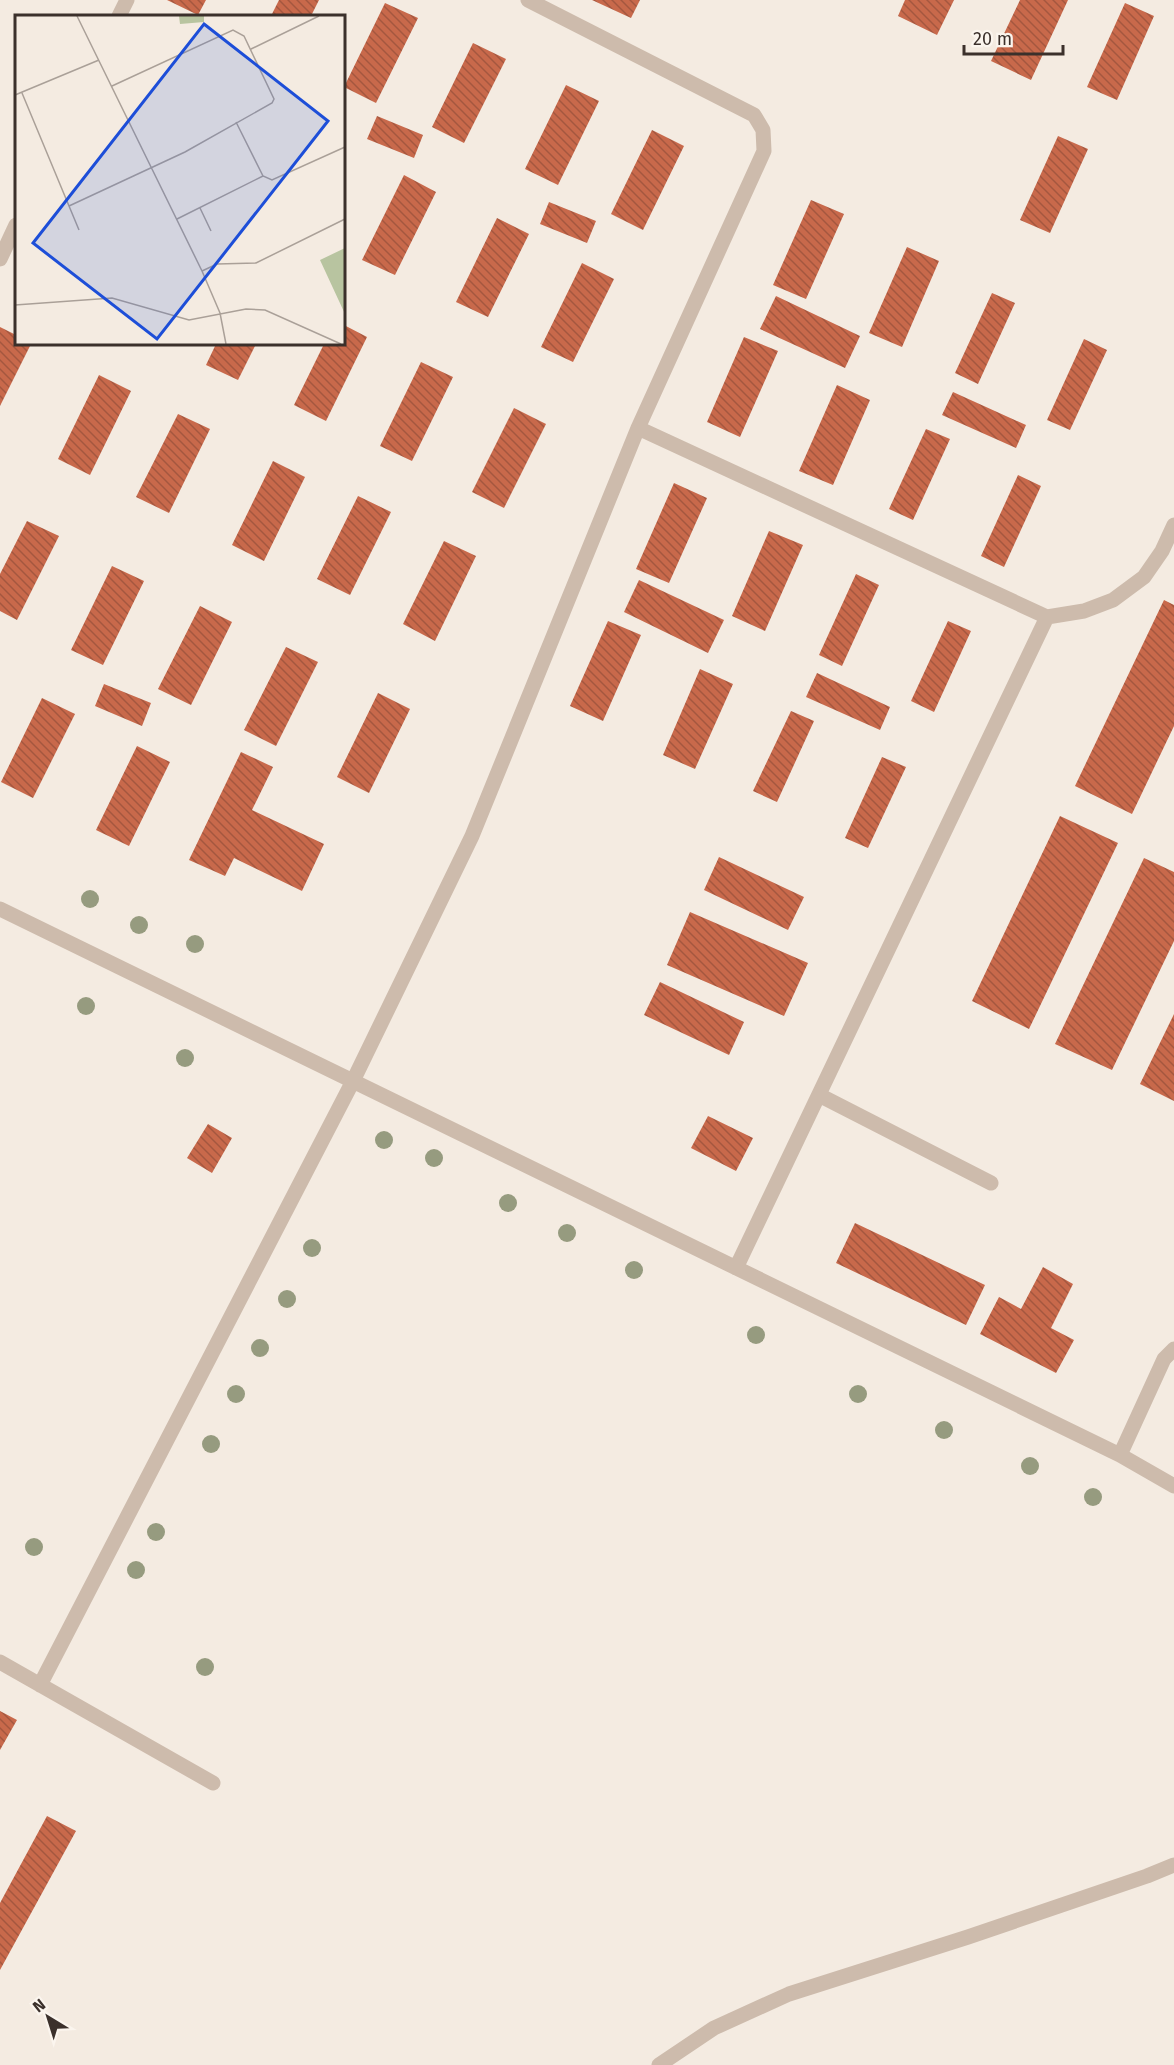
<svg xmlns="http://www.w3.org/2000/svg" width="1174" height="2065" viewBox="0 0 1174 2065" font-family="'Fira Sans',sans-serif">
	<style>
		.building { fill: url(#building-back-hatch) }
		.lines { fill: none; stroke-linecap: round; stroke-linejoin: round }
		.lane { stroke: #cdbbac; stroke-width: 15 }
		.tree { fill: #969b7f }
		.inset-road { fill: none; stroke: #aaa098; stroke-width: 1.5 }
		.view { fill: #1d4ed8; fill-opacity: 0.15; stroke: #1d4ed8; stroke-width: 3 }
		.inset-edge { fill: none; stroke: #3b302b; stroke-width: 3 }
	</style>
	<defs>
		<pattern id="building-back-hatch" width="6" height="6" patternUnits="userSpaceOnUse" patternTransform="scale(1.5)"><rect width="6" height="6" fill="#c8694b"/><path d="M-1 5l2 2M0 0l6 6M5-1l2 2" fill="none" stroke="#a4573f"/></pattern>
	</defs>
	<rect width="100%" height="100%" fill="#f4ebe1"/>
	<path class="building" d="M 167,0 L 206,0 L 198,15 Z
		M 279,0 L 319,0 L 311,16 L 271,16 Z
		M 592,0 L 640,0 L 631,18 Z
		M 905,0 L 954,0 L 937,35 L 898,16 Z
		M 1020,0 L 1068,0 L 1031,80 L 991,61 Z
		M 385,3 L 418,18 L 376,103 L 344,87 Z
		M 1125,3 L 1154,16 L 1117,100 L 1087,87 Z
		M 473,43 L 506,59 L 464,143 L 432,127 Z
		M 566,85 L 599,101 L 558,185 L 525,169 Z
		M 377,116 L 423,135 L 414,158 L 367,139 Z
		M 652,130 L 684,146 L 643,230 L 611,214 Z
		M 1058,136 L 1088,149 L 1050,233 L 1020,220 Z
		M 404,175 L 436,192 L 395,275 L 362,260 Z
		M 811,200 L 844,214 L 806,299 L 773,285 Z
		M 549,202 L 596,221 L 587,243 L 540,224 Z
		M 497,218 L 529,234 L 488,317 L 456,302 Z
		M 907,247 L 939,261 L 902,347 L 869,333 Z
		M 582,263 L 614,279 L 573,362 L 541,347 Z
		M 992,293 L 1015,303 L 978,384 L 955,373 Z
		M 776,296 L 860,336 L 845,368 L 760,329 Z
		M 344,325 L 367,337 L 326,421 L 294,405 L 324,344 L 344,344 Z
		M 0,327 L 16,335 L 16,344 L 31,344 L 0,406 Z
		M 744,337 L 778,351 L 740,437 L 707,422 Z
		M 1084,339 L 1107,350 L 1070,430 L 1047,420 Z
		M 216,344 L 256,344 L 238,380 L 206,365 Z
		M 421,362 L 453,377 L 412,461 L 380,446 Z
		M 99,375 L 131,391 L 90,475 L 58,459 Z
		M 837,385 L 870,400 L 833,485 L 799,471 Z
		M 953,392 L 1026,425 L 1016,448 L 942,415 Z
		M 514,408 L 546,424 L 504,508 L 472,492 Z
		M 178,414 L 210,429 L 169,513 L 136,497 Z
		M 926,429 L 950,439 L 913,520 L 889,509 Z
		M 273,461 L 305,477 L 264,561 L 232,545 Z
		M 1018,475 L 1041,486 L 1004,567 L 981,556 Z
		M 674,483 L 707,498 L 669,583 L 636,569 Z
		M 358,496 L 391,512 L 350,595 L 317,579 Z
		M 27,521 L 59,536 L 17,620 L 0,611 L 0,574 Z
		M 769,531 L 803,545 L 765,631 L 732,616 Z
		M 444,541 L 476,556 L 435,641 L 403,624 Z
		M 112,566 L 144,581 L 103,665 L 71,650 Z
		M 856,574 L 879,585 L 842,666 L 819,655 Z
		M 639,580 L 724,620 L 708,653 L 624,612 Z
		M 1164,600 L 1174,605 L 1174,726 L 1132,814 L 1075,786 Z
		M 200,606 L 232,622 L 191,705 L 158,689 Z
		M 608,621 L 641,635 L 603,721 L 570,706 Z
		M 948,621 L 971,631 L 934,712 L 911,701 Z
		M 286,647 L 318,662 L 276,746 L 244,730 Z
		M 700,669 L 733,684 L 695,769 L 663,755 Z
		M 817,673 L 890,707 L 880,730 L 806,697 Z
		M 104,684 L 151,703 L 142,726 L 95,706 Z
		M 378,693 L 410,709 L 369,793 L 337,777 Z
		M 42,698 L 75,714 L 33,798 L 1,782 Z
		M 791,711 L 814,721 L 777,802 L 753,791 Z
		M 137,746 L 170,762 L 129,846 L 96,830 Z
		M 241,752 L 273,767 L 252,810 L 324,844 L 302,891 L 234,858 L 225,876 L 189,860 Z
		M 882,757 L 906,767 L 868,848 L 845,838 Z
		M 1060,816 L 1118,843 L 1029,1029 L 972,1001 Z
		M 719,857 L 804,897 L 788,930 L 704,890 Z
		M 1144,858 L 1174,872 L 1174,941 L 1112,1070 L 1055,1044 Z
		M 690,912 L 808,963 L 784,1016 L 667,965 Z
		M 660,982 L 744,1022 L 729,1055 L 644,1015 Z
		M 1174,1014 L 1174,1101 L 1140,1084 Z
		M 708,1116 L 753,1138 L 736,1171 L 691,1148 Z
		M 208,1124 L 232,1138 L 212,1173 L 187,1158 Z
		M 855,1223 L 985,1285 L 966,1325 L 836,1263 Z
		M 1043,1267 L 1073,1284 L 1051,1328 L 1074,1340 L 1056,1373 L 980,1334 L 999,1297 L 1021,1309 Z
		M 0,1711 L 17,1720 L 0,1750 Z
		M 47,1816 L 76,1831 L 0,1970 L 0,1903 Z"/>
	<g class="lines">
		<path class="lane" d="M 119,16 L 127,0
			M 0,259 L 16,225
			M 638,428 L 1047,617 L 1084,611 L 1113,600 L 1144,577 L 1162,551 L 1174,525
			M 0,909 L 1120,1455 L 1174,1486
			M 819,1095 L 991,1183
			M 736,1268 L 1047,617
			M 1120,1455 L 1164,1359 L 1174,1349
			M 0,1662 L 213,1783
			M 40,1685 L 353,1081 L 472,836 L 638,428 L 764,151 L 763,130 L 754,115 L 528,0
			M 659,2065 L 714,2028 L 789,1994 L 968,1937 L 1147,1876 L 1174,1865"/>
	</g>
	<g class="tree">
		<circle cx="90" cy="899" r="9"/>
		<circle cx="139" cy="925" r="9"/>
		<circle cx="195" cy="944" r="9"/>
		<circle cx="86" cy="1006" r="9"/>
		<circle cx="185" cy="1058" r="9"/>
		<circle cx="384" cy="1140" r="9"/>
		<circle cx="434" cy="1158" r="9"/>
		<circle cx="508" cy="1203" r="9"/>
		<circle cx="567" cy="1233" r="9"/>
		<circle cx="312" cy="1248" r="9"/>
		<circle cx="634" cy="1270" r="9"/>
		<circle cx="287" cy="1299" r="9"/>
		<circle cx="756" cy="1335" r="9"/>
		<circle cx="260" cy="1348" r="9"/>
		<circle cx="236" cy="1394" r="9"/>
		<circle cx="858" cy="1394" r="9"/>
		<circle cx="944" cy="1430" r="9"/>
		<circle cx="211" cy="1444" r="9"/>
		<circle cx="1030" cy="1466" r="9"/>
		<circle cx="1093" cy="1497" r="9"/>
		<circle cx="156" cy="1532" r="9"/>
		<circle cx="34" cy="1547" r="9"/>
		<circle cx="136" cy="1570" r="9"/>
		<circle cx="205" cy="1667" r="9"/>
	</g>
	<g transform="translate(15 15)">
		<rect width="330" height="330" fill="#f4ebe1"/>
		<path d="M 164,1 L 189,1 L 189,7 L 165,9 ZM 330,233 L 330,299 L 305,245 Z" fill="#b8c4a0"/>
		<path class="inset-road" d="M 62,1 L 187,256 L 205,298 L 211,329M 236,34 L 304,1M 7,78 L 64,215M 0,80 L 84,45M 221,107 L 248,161 L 257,165 L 330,132M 54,191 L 170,137 L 257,88 L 259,84 L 229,21 L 218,15 L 97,71M 185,193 L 196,216M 162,204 L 248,161M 187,256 L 202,249 L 241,248 L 330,204M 0,290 L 97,283 L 174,305 L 231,294 L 250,295 L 326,329"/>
		<path class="view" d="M 189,9 L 313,106 L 142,324 L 18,228 Z"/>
		<rect width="330" height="330" class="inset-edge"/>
	</g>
	<g transform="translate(48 2017) rotate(322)" stroke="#fbf5ee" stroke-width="4.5" paint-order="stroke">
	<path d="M0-4.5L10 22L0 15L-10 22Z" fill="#3b302b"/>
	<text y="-9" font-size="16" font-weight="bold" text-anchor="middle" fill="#3b302b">N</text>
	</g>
	<path d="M964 45v9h99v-9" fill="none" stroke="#3b302b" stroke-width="3"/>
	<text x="973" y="45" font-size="18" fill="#3b302b" stroke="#fbf5ee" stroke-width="4.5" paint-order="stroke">20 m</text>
</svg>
